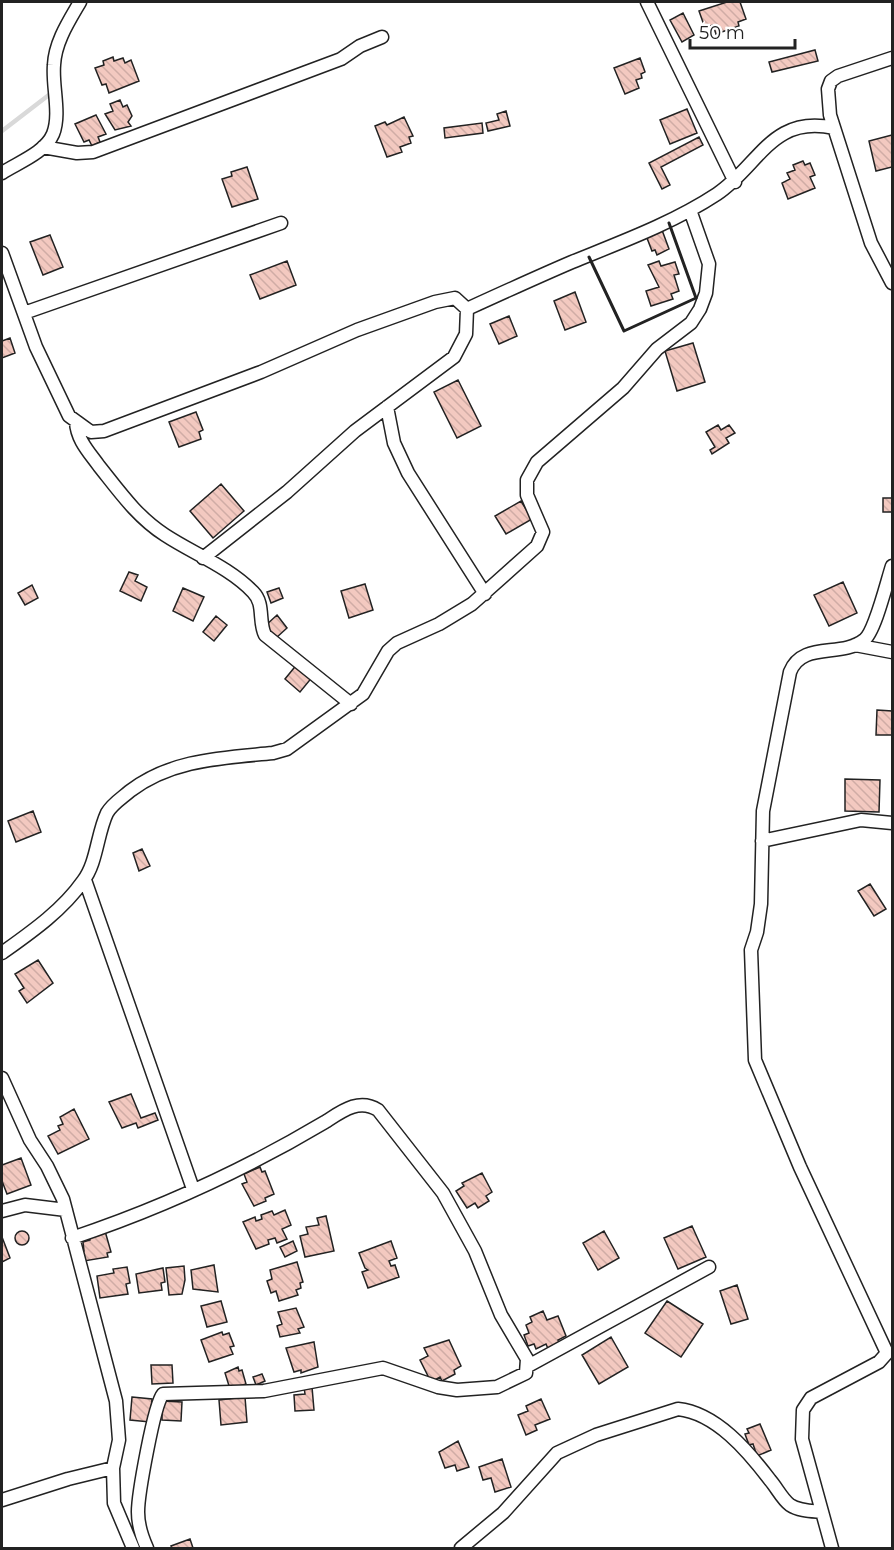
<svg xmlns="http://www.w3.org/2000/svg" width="894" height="1550" viewBox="0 0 894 1550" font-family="Montserrat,sans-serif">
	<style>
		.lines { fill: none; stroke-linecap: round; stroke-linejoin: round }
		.stream { stroke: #d9d9d9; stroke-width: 4.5 }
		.building { fill: url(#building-back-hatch); stroke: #222; stroke-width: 1.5 }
		.minor-casing { stroke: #222; stroke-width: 15 }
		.minor { stroke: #fff; stroke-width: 12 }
		.wall { stroke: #222; stroke-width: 3 }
	</style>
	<defs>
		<pattern id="building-back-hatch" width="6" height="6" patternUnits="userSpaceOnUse" patternTransform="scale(1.5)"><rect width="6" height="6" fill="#f3c9c0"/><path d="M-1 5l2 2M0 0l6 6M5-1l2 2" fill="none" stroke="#d0aca5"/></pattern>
	</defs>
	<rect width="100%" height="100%" fill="#fff"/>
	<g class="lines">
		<path class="stream" d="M 2,131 L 54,91"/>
	</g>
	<path class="building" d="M 727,2 L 740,2 L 746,19 L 738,22 L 739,26 L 716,34 L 713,25 L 705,28 L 699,11 Z
		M 683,13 L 694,35 L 682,42 L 670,20 Z
		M 815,50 L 818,61 L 772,72 L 769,62 Z
		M 113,57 L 114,61 L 123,58 L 125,63 L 131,60 L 139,81 L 109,93 L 106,84 L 102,85 L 95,68 L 104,65 L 103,61 Z
		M 640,58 L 645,72 L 641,74 L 642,78 L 636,80 L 639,88 L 625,94 L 614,68 Z
		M 120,100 L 123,107 L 127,105 L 132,116 L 128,122 L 131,126 L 115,130 L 105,114 L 113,111 L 110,104 Z
		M 687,109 L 697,133 L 670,144 L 660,120 Z
		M 506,111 L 510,126 L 488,131 L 486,123 L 499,120 L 497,114 Z
		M 96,115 L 106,134 L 98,137 L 100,142 L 92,146 L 89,140 L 84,142 L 75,124 Z
		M 404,117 L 413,136 L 409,137 L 411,143 L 400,147 L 402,152 L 387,157 L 375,126 L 385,122 L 387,125 Z
		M 482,123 L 483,133 L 445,138 L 444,128 Z
		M 892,135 L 892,167 L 876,171 L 869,141 Z
		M 699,137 L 703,145 L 661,167 L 670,185 L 662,189 L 649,163 Z
		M 803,161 L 805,165 L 810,163 L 815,175 L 810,177 L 815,188 L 788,199 L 782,183 L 790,179 L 787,173 L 795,170 L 793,165 Z
		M 247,167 L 258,199 L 232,207 L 222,179 L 232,176 L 231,172 Z
		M 662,230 L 669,249 L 657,255 L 655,250 L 652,251 L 647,238 Z
		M 50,235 L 63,267 L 43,275 L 30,242 Z
		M 287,261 L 296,285 L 260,299 L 250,275 Z
		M 659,261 L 661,266 L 675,262 L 679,274 L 674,275 L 679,291 L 671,294 L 673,299 L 651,306 L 646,291 L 659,287 L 648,265 Z
		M 575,292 L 586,322 L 565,330 L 554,301 Z
		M 509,316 L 517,336 L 499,344 L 490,324 Z
		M 10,338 L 15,353 L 2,358 L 2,341 Z
		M 693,343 L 705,382 L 677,391 L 665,351 Z
		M 458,380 L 481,426 L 457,438 L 434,392 Z
		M 196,412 L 203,430 L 199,432 L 201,439 L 179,447 L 169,422 Z
		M 718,425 L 721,430 L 729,425 L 735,433 L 726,438 L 729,443 L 712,454 L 710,450 L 715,447 L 706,432 Z
		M 221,484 L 244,511 L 213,538 L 190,511 Z
		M 883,498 L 892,498 L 892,512 L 883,512 Z
		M 521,501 L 532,519 L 506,534 L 495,516 Z
		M 129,572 L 138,575 L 135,581 L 147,587 L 141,601 L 120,591 Z
		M 843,582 L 857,613 L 829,626 L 814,595 Z
		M 365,584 L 373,610 L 349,618 L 341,591 Z
		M 32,585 L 38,598 L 25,605 L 18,593 Z
		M 183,588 L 204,597 L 193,621 L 173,611 Z
		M 279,588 L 283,598 L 271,603 L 267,592 Z
		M 277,615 L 287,628 L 276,638 L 265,626 Z
		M 216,616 L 227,625 L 214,641 L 203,632 Z
		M 298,663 L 314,675 L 300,692 L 285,679 Z
		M 877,710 L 892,711 L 892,735 L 876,735 Z
		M 845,779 L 880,780 L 879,812 L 845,811 Z
		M 33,811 L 41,832 L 16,842 L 8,821 Z
		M 142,849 L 150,866 L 139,871 L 133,853 Z
		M 870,884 L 886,909 L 874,916 L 858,891 Z
		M 38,960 L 53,983 L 27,1003 L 19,991 L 24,988 L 15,974 Z
		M 131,1094 L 141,1118 L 155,1113 L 158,1120 L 138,1128 L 136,1123 L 122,1128 L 109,1102 Z
		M 74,1109 L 89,1139 L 58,1154 L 48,1136 L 60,1130 L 58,1126 L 63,1124 L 60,1117 Z
		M 21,1158 L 31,1185 L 7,1194 L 2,1181 L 2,1165 Z
		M 260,1167 L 262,1172 L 265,1171 L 274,1194 L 265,1198 L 266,1201 L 254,1206 L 242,1184 L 247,1182 L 244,1174 Z
		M 482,1173 L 492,1192 L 486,1196 L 489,1201 L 478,1208 L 475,1203 L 467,1208 L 456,1191 L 464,1186 L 462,1183 Z
		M 285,1210 L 291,1225 L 282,1229 L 287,1239 L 277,1243 L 275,1238 L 268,1240 L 269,1244 L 256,1249 L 243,1222 L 255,1217 L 256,1221 L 262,1219 L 261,1215 L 272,1211 L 274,1215 Z
		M 326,1216 L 334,1251 L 305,1257 L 300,1236 L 308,1234 L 306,1227 L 319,1225 L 317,1218 Z
		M 692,1226 L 706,1257 L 678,1269 L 664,1238 Z
		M 105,1231 L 111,1252 L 107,1253 L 108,1257 L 84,1261 L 81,1252 L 84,1251 L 83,1242 L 90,1240 L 89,1236 Z
		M 604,1231 L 619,1258 L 598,1270 L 583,1243 Z
		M15 1238a7 7 0 1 1 14 0a7 7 0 1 1-14 0Z
		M 2,1237 L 10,1258 L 2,1262 Z
		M 293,1241 L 297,1251 L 285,1257 L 280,1247 Z
		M 391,1241 L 397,1258 L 389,1261 L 391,1266 L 395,1265 L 399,1277 L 368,1288 L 362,1272 L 368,1270 L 365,1268 L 359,1253 Z
		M 297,1262 L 303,1282 L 300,1283 L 301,1288 L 296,1290 L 298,1295 L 279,1301 L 276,1291 L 271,1293 L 267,1281 L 272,1279 L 270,1270 Z
		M 214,1265 L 218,1292 L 193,1289 L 191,1270 Z
		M 184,1266 L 185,1280 L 182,1294 L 169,1295 L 166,1268 Z
		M 127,1267 L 130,1283 L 126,1284 L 128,1294 L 100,1298 L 97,1276 L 114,1273 L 113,1269 Z
		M 163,1268 L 165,1282 L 161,1283 L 162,1290 L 139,1293 L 136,1274 Z
		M 737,1285 L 748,1319 L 731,1324 L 720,1291 Z
		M 221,1301 L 227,1322 L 207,1327 L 201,1306 Z
		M 667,1301 L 703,1324 L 681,1357 L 645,1333 Z
		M 296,1308 L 304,1327 L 298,1329 L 300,1333 L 280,1337 L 277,1326 L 282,1324 L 278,1312 Z
		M 543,1311 L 547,1320 L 558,1316 L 566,1336 L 558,1340 L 561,1346 L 549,1351 L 546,1344 L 536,1349 L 534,1344 L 528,1346 L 524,1335 L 529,1333 L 526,1325 L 532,1322 L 530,1317 Z
		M 222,1332 L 223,1335 L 229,1333 L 234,1346 L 230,1347 L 233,1354 L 209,1362 L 201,1340 Z
		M 611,1337 L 628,1367 L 599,1384 L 582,1355 Z
		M 449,1340 L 461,1366 L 454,1370 L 455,1374 L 442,1381 L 440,1377 L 431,1382 L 420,1360 L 428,1356 L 424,1348 Z
		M 314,1342 L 318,1367 L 301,1373 L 301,1370 L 294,1372 L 286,1348 Z
		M 151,1365 L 172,1365 L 173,1383 L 152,1384 Z
		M 238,1367 L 239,1371 L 242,1370 L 246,1384 L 230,1389 L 225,1373 Z
		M 262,1374 L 265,1381 L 256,1385 L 253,1377 Z
		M 304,1387 L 312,1387 L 314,1410 L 295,1411 L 294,1395 L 305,1394 Z
		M 132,1397 L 152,1399 L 150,1422 L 130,1420 Z
		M 245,1397 L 247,1422 L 221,1425 L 219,1400 Z
		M 541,1399 L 550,1419 L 535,1425 L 537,1430 L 526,1435 L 518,1415 L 528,1411 L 526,1406 Z
		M 162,1401 L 182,1402 L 181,1421 L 162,1420 Z
		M 760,1424 L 771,1450 L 757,1456 L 753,1444 L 749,1445 L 745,1434 L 749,1433 L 747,1429 Z
		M 458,1441 L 469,1467 L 457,1471 L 455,1465 L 445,1468 L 439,1452 Z
		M 502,1459 L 511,1487 L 495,1492 L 491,1478 L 483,1480 L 479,1467 Z
		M 190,1539 L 193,1548 L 172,1548 L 171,1546 Z"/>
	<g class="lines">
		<g class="minor-casing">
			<path id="minor" d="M 647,2 L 735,182
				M 892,58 L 838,76 L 831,81 L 828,89 L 830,115 L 871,243 L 892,283
				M 43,147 L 77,153 L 93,152 L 341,59 L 360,46 L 382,37
				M 2,173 C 17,163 45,153 53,134 C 61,114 52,86 54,65 C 55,42 69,21 80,2
				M 2,253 L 36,347 L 69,416 L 91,432 L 104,431 L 261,372 L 357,330 L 435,302 L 455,298 L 467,309 C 502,293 537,277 572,262 C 621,242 673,223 717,194 C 759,166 772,114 834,128
				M 24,313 L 281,223
				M 387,407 L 394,443 L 408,473 L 485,594
				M 76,422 C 77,440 89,452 99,466 C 119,491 137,517 165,535 C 194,554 229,567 253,592 C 265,604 258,621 265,635 L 351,704
				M 203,558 L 287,492 L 355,431 L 454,357 L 466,334 L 467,309
				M 855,645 L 892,652
				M 762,841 L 861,820 L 892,823
				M 85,880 L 193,1189
				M 2,953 C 30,933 62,911 83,881 C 97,863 97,834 107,813 C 112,804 122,798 130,791 C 172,759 223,758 273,753 L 287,749 L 363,694 L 388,651 L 397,643 L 439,624 L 472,604 L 537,546 L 543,532 L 527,495 L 527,480 L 537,462 L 623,388 L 657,349 L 691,323 L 700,309 L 706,293 L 709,264 L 690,210
				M 2,1078 L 30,1140 L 47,1166 L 63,1199 L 116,1401 L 119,1440 L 113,1468 L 114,1503 L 133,1548
				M 2,1211 L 25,1205 L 66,1210
				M 72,1238 C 159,1209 246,1169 325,1122 C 342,1111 359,1098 378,1110 L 443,1193 L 475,1251 L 501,1315 L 527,1359 L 526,1373 L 497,1387 L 457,1390 L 438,1387 L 383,1368 L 264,1391 L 163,1394 C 154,1404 138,1495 138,1512 C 138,1525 142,1537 147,1548
				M 528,1366 L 709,1267
				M 2,1500 L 68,1479 L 113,1468
				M 461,1548 L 503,1513 L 557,1453 L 596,1435 L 678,1409 C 716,1413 748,1451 770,1480 C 777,1488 782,1499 790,1505 C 799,1511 812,1511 822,1512
				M 832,1548 L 802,1439 L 803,1410 L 811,1398 L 879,1362 L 887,1353 L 800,1167 L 755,1060 L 751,950 L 757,932 L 761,904 L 763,811 L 790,672 C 802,641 841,658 864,640 C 875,632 887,581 892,566"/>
		</g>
		<use href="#minor" class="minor"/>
		<path class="wall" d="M 589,257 L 624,331 L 696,298 L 669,223"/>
	</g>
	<rect width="894" height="1550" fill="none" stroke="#222222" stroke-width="6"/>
	<path d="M690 39v9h105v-9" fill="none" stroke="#222222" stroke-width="3"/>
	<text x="699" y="39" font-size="18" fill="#222222" stroke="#ffffff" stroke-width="4.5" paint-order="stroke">50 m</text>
</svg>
